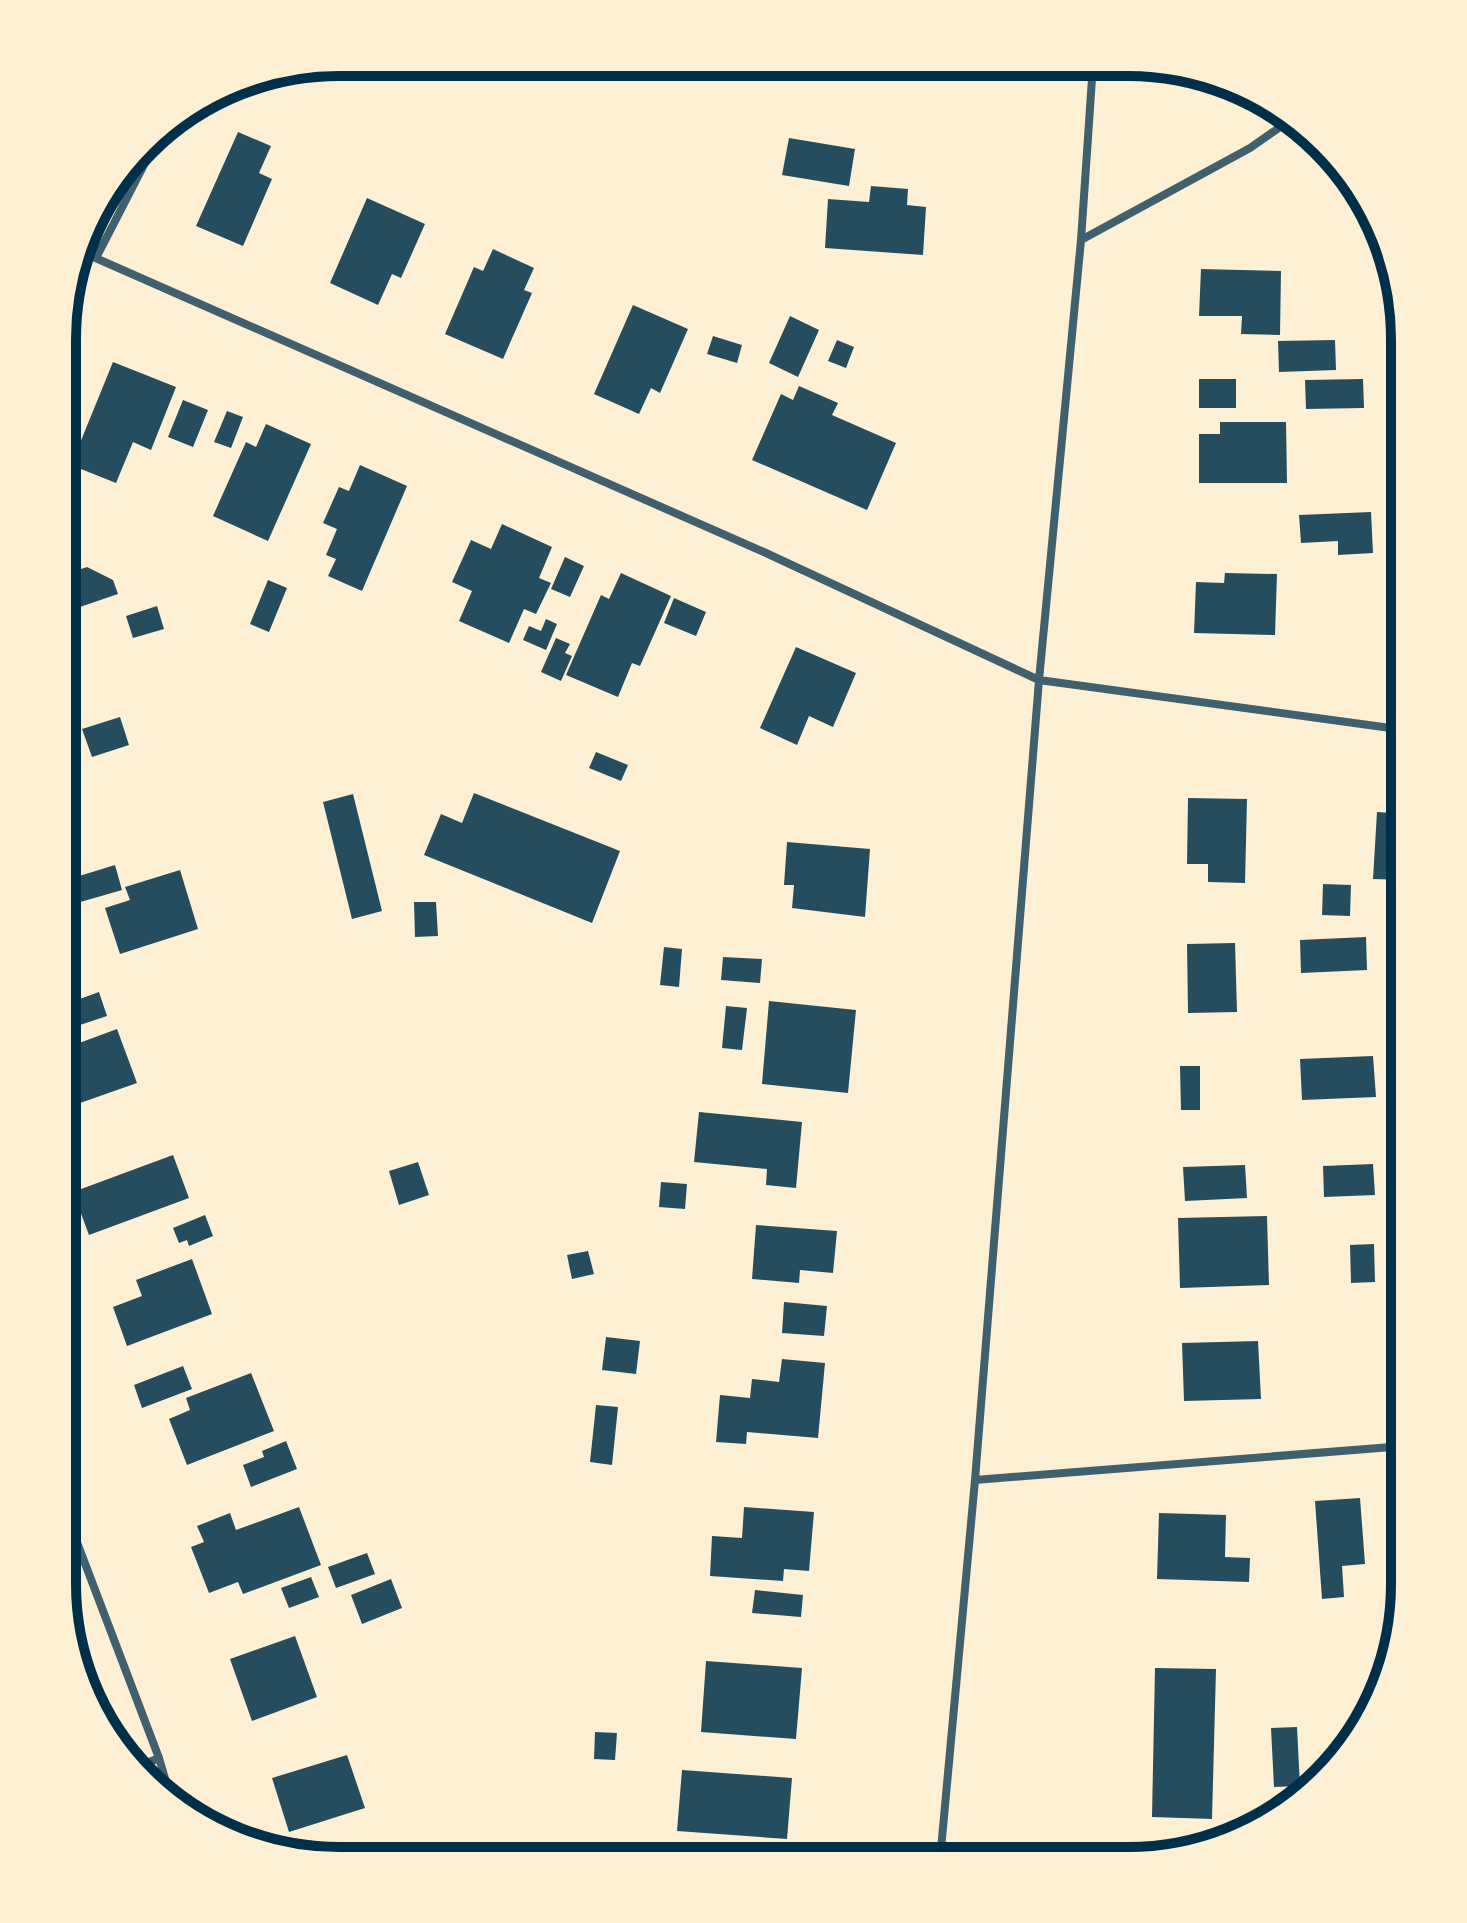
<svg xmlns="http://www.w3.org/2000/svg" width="1467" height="1923" viewBox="0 0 1467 1923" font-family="'Exo 2',sans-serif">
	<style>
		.building { fill: #264d5e }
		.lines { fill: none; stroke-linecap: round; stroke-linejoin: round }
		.minor { stroke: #3f606c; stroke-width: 8 }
		.rim { fill: none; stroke: #003049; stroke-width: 10 }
	</style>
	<rect width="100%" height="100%" fill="#fdf0d5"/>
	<path class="building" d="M 358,62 L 388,62 L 384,73 Z
		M 238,132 L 271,146 L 259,173 L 272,179 L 243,246 L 196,226 Z
		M 789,138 L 855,149 L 849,186 L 782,175 Z
		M 871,186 L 908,189 L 907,205 L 926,207 L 923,255 L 825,248 L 828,199 L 869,202 Z
		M 367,198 L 425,224 L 401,278 L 392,274 L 378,305 L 330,283 Z
		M 493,249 L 534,268 L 524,290 L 532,293 L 503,359 L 445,334 L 474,267 L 483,271 Z
		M 1201,269 L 1281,271 L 1280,335 L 1241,334 L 1242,316 L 1199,316 Z
		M 633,305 L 688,329 L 660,393 L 651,388 L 639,414 L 594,394 Z
		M 790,316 L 819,330 L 798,377 L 769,363 Z
		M 713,336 L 742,345 L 737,363 L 707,354 Z
		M 837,340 L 854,347 L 846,368 L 828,361 Z
		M 1335,340 L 1336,370 L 1279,372 L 1278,341 Z
		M 113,362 L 176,387 L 151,450 L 133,442 L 116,483 L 71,465 Z
		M 1199,379 L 1236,379 L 1236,408 L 1199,408 Z
		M 1363,379 L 1364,408 L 1306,409 L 1305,380 Z
		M 799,386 L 838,403 L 832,415 L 896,443 L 867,510 L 752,460 L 781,394 L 793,400 Z
		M 183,400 L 208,410 L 193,447 L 168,437 Z
		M 227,411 L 243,417 L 231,448 L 214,442 Z
		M 1220,422 L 1286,422 L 1287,483 L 1199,483 L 1199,434 L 1220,434 Z
		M 266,424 L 311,444 L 268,541 L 213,516 L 246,442 L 256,447 Z
		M 360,465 L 407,486 L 362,591 L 328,576 L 336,559 L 326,555 L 337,529 L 323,523 L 339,487 L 349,491 Z
		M 64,490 L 75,528 L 64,530 Z
		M 1371,512 L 1373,553 L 1338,555 L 1338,541 L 1301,543 L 1299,515 Z
		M 502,524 L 552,547 L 539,578 L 551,583 L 536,614 L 524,609 L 509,643 L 459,621 L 472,591 L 452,582 L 471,540 L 491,549 Z
		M 565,557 L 584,566 L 570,597 L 551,589 Z
		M 87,567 L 113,580 L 118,594 L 74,609 L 64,575 Z
		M 621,573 L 671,596 L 640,666 L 632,663 L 618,697 L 566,675 L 601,595 L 609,599 Z
		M 1225,573 L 1277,574 L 1275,635 L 1194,633 L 1196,582 L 1224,583 Z
		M 268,580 L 287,588 L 269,632 L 250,624 Z
		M 674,598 L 706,612 L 696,636 L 664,623 Z
		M 157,606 L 164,629 L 133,638 L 126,616 Z
		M 546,619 L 557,624 L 546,650 L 523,640 L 529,626 L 541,631 Z
		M 556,638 L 570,644 L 565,653 L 572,656 L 561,681 L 541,672 Z
		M 796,647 L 856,673 L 833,727 L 809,716 L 797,745 L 760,728 Z
		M 120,717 L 129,745 L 92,757 L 82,729 Z
		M 596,752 L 628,765 L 621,781 L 589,768 Z
		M 474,793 L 620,851 L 592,923 L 424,855 L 441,814 L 462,823 Z
		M 353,794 L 382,911 L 352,919 L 323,802 Z
		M 1188,798 L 1247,799 L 1245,883 L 1208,882 L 1208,864 L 1187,864 Z
		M 1377,812 L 1405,814 L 1405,880 L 1373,879 Z
		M 787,842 L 870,849 L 865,917 L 792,908 L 794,885 L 784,885 Z
		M 115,865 L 122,890 L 63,907 L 63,881 Z
		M 180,870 L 198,929 L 120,954 L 105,908 L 130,900 L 125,887 Z
		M 1323,884 L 1351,885 L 1350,916 L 1322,915 Z
		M 414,902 L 436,902 L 438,936 L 415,937 Z
		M 1366,937 L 1367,970 L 1301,973 L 1300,940 Z
		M 1235,943 L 1237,1012 L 1188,1013 L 1187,944 Z
		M 664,947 L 682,949 L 679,987 L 660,985 Z
		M 723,957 L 762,959 L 760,983 L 721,980 Z
		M 99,992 L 107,1016 L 71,1028 L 63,1005 Z
		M 769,1001 L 856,1010 L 848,1093 L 762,1084 Z
		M 726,1006 L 747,1008 L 742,1050 L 722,1048 Z
		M 117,1029 L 137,1083 L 63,1109 L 63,1049 Z
		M 1373,1056 L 1376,1097 L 1302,1100 L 1300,1059 Z
		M 1180,1066 L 1200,1066 L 1200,1110 L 1181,1110 Z
		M 699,1112 L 802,1122 L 796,1188 L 766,1185 L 767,1169 L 694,1162 Z
		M 173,1155 L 189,1198 L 89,1235 L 73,1192 Z
		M 418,1162 L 429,1195 L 399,1205 L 389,1171 Z
		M 1373,1164 L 1375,1195 L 1324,1197 L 1323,1166 Z
		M 1245,1165 L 1247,1198 L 1185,1201 L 1183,1167 Z
		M 661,1182 L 687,1184 L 685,1209 L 659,1207 Z
		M 205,1215 L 213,1236 L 189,1246 L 187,1240 L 179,1243 L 173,1228 Z
		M 1267,1216 L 1269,1285 L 1180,1288 L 1178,1218 Z
		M 756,1225 L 837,1231 L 833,1273 L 800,1270 L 799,1283 L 752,1279 Z
		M 1374,1244 L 1375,1282 L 1351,1283 L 1350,1245 Z
		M 588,1251 L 594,1274 L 572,1279 L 567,1255 Z
		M 192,1259 L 212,1314 L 127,1346 L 113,1307 L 142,1296 L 136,1280 Z
		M 784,1302 L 827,1306 L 824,1336 L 782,1333 Z
		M 1390,1324 L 1405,1324 L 1404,1391 L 1393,1391 Z
		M 606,1337 L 640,1341 L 636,1374 L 602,1370 Z
		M 1258,1341 L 1261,1399 L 1184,1401 L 1182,1343 Z
		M 782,1359 L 825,1363 L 818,1438 L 747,1432 L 746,1444 L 716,1442 L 720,1395 L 750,1398 L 752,1379 L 779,1382 Z
		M 183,1366 L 192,1389 L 142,1408 L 134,1385 Z
		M 251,1373 L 274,1431 L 187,1465 L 169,1419 L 190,1410 L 186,1398 Z
		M 596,1405 L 618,1407 L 612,1465 L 590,1462 Z
		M 286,1441 L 297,1469 L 251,1487 L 243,1465 L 264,1457 L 262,1451 Z
		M 1360,1498 L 1365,1564 L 1342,1566 L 1344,1597 L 1322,1599 L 1315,1501 Z
		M 299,1507 L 321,1565 L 243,1594 L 238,1582 L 209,1593 L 191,1547 L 204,1542 L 197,1526 L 230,1513 L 236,1530 Z
		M 744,1507 L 814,1512 L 809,1571 L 784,1569 L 783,1581 L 710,1576 L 712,1536 L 742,1538 Z
		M 1159,1513 L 1226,1515 L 1225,1557 L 1250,1558 L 1249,1582 L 1157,1579 Z
		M 367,1553 L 375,1574 L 336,1588 L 328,1567 Z
		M 311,1577 L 319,1597 L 289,1608 L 281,1588 Z
		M 391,1579 L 402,1608 L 362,1624 L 351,1595 Z
		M 755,1590 L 803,1595 L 801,1617 L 752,1613 Z
		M 295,1636 L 317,1697 L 252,1721 L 230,1659 Z
		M 706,1661 L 802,1668 L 796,1739 L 701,1732 Z
		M 1155,1668 L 1216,1669 L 1212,1819 L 1152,1817 Z
		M 1297,1727 L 1300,1786 L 1274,1787 L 1271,1728 Z
		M 595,1732 L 617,1733 L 615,1760 L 594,1759 Z
		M 347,1755 L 365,1808 L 289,1832 L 272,1778 Z
		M 682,1770 L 792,1778 L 787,1839 L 677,1831 Z
		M 733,1844 L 782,1848 L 781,1860 L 732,1860 Z"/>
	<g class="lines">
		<path class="minor" d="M 1081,240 L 1250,148 L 1293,118
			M 82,252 L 766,553 L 1039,680 L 1405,730
			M 96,258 L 164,126
			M 975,1480 L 1404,1446
			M 62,1503 L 159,1758 L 171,1799
			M 142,1765 L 159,1758
			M 940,1860 L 975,1480 L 1039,680 L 1081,240 L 1093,64"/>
	</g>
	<path d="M0 0H1467V1923H0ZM339 76H1128A263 263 0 0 1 1391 339V1584A263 263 0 0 1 1128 1847H339A263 263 0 0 1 76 1584V339A263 263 0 0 1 339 76Z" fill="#fdf0d5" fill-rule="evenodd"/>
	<path class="rim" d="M339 76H1128A263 263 0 0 1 1391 339V1584A263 263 0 0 1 1128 1847H339A263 263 0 0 1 76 1584V339A263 263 0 0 1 339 76Z"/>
</svg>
